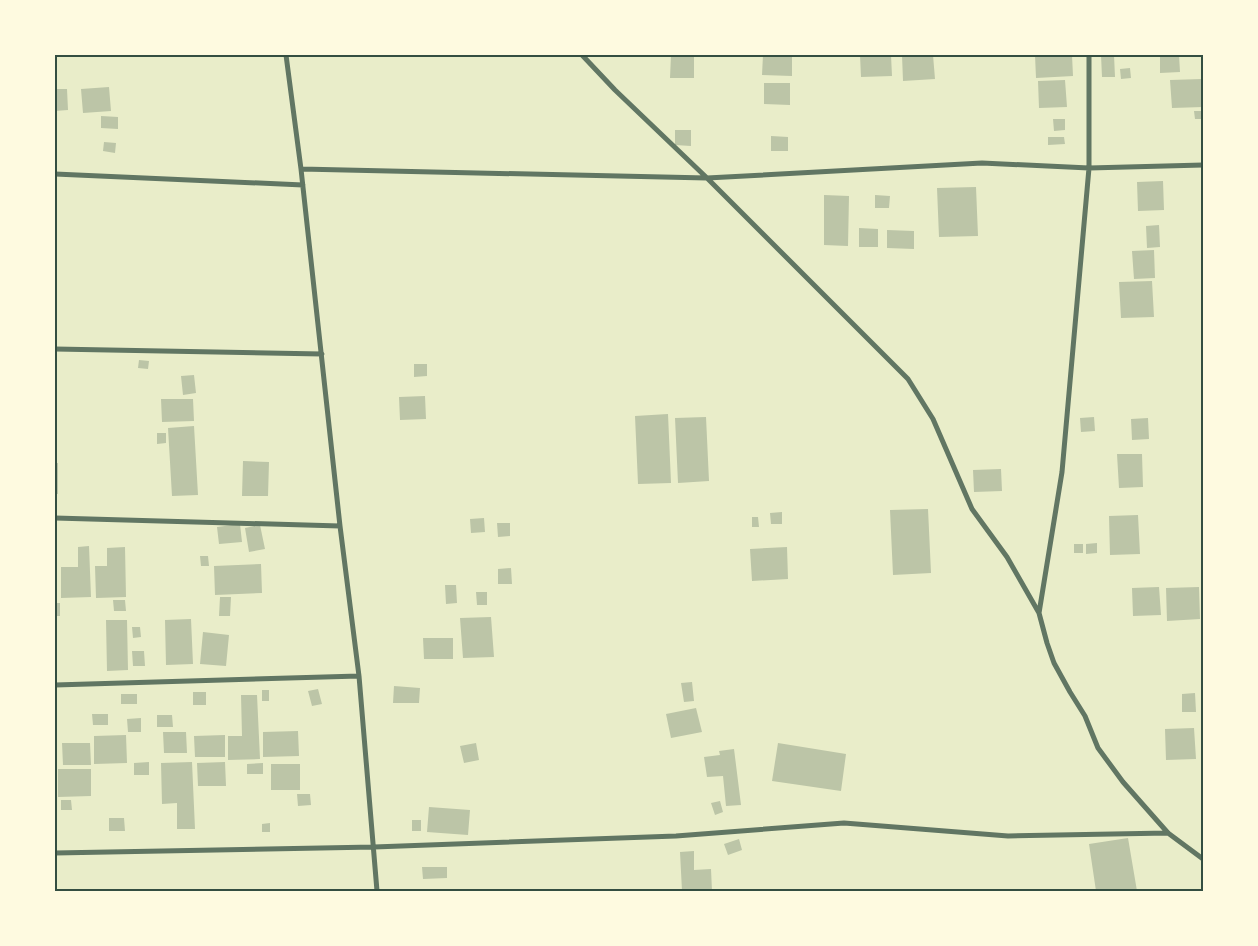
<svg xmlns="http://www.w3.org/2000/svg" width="1258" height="946" viewBox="0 0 1258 946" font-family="'Noto Sans',sans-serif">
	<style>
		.building { fill: #bcc5a7 }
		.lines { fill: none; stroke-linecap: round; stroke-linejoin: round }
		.minor { stroke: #617663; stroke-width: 5 }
		.neatline { fill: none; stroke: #344e41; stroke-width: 2 }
	</style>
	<rect width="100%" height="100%" fill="#e9edc9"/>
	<path class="building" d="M 671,55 L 694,55 L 694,78 L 670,78 Z
		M 763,55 L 792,55 L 792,76 L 762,75 Z
		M 860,55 L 891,55 L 892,76 L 861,77 Z
		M 902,55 L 933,55 L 935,79 L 903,81 Z
		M 1035,55 L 1072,55 L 1073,76 L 1036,78 Z
		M 1101,55 L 1114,55 L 1115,77 L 1102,77 Z
		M 1160,55 L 1179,55 L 1180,72 L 1160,73 Z
		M 1130,68 L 1131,78 L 1121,79 L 1120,69 Z
		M 1202,79 L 1203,107 L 1172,108 L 1170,80 Z
		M 1065,80 L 1067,107 L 1039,108 L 1038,81 Z
		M 764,83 L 790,83 L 790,105 L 764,104 Z
		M 109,87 L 111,111 L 83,113 L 81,89 Z
		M 55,89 L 67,89 L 68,110 L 55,111 Z
		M 1194,111 L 1203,111 L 1203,119 L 1195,119 Z
		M 101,116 L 118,117 L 118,129 L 101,128 Z
		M 1053,119 L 1065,119 L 1065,130 L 1054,131 Z
		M 675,130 L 691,130 L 691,146 L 675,145 Z
		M 771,136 L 788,137 L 788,151 L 771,151 Z
		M 1048,137 L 1064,137 L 1065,144 L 1048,145 Z
		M 104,142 L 116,143 L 115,153 L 103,151 Z
		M 1163,181 L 1164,210 L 1138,211 L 1137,182 Z
		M 976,187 L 978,236 L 939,237 L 937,188 Z
		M 824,195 L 849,196 L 848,246 L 824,245 Z
		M 875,195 L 890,196 L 889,208 L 875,208 Z
		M 1159,225 L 1160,247 L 1147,248 L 1146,226 Z
		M 859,228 L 878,229 L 878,247 L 859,247 Z
		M 887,230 L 914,231 L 914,249 L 887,248 Z
		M 1154,250 L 1155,278 L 1134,279 L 1132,251 Z
		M 1152,281 L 1154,317 L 1121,318 L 1119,282 Z
		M 139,360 L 149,361 L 148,369 L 138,368 Z
		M 414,364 L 427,364 L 427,376 L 414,377 Z
		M 194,375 L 196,393 L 183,395 L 181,376 Z
		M 425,396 L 426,419 L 400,420 L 399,397 Z
		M 161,399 L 193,399 L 194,421 L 162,422 Z
		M 668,414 L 671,483 L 638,484 L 635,416 Z
		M 706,417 L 709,481 L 678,483 L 675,418 Z
		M 1094,417 L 1095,431 L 1081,432 L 1080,418 Z
		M 1148,418 L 1149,439 L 1132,440 L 1131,419 Z
		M 194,426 L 198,495 L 172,496 L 168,428 Z
		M 157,433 L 166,433 L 166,443 L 157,444 Z
		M 1117,454 L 1142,454 L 1143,487 L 1119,488 Z
		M 243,461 L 269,462 L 268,496 L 242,496 Z
		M 55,463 L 58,463 L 58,494 L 55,494 Z
		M 1001,469 L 1002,491 L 974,492 L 973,470 Z
		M 928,509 L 931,573 L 893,575 L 890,510 Z
		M 782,512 L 782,524 L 771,524 L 770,513 Z
		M 1138,515 L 1140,554 L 1110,555 L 1109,516 Z
		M 752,517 L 758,517 L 759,527 L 752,527 Z
		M 484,518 L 485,532 L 471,533 L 470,519 Z
		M 497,523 L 510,523 L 510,536 L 498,537 Z
		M 240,524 L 242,542 L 219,544 L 217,527 Z
		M 260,525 L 265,549 L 249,552 L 245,528 Z
		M 1097,543 L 1097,553 L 1086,554 L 1086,544 Z
		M 1074,544 L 1083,544 L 1083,553 L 1074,553 Z
		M 89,546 L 91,597 L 61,598 L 61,567 L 78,567 L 78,547 Z
		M 125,547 L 126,597 L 96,598 L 95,566 L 107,566 L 107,548 Z
		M 787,547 L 788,579 L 752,581 L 750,549 Z
		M 200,556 L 208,556 L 209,566 L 201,566 Z
		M 261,564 L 262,593 L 215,595 L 214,566 Z
		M 511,568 L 512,584 L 498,584 L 498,569 Z
		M 445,585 L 456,585 L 457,603 L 446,604 Z
		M 1159,587 L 1161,615 L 1133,616 L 1132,588 Z
		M 1199,587 L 1200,619 L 1167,621 L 1166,588 Z
		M 476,592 L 487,592 L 487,605 L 477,605 Z
		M 220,597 L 231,597 L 230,616 L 219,616 Z
		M 113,600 L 125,600 L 126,611 L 114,611 Z
		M 55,603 L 60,603 L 60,616 L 55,616 Z
		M 491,617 L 494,657 L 463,658 L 460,618 Z
		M 191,619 L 193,664 L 166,665 L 165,620 Z
		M 106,620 L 127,620 L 128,670 L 107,671 Z
		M 132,627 L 140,627 L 141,637 L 133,638 Z
		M 203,632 L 229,635 L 226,666 L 200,664 Z
		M 423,638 L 453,638 L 453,659 L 424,659 Z
		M 132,651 L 144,651 L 145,666 L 133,666 Z
		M 692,682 L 694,701 L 684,702 L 681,683 Z
		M 394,686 L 420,688 L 419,703 L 393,703 Z
		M 318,689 L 322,704 L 312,706 L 308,691 Z
		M 262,690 L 269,690 L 269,701 L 262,701 Z
		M 193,692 L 206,692 L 206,705 L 193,705 Z
		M 1195,693 L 1196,712 L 1182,712 L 1182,694 Z
		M 121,694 L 137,694 L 137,704 L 121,704 Z
		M 241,695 L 257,695 L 260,759 L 228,760 L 228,736 L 242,736 Z
		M 696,708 L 702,732 L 671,738 L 666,714 Z
		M 92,714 L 108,714 L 108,725 L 93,725 Z
		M 157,715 L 172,715 L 173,727 L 157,727 Z
		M 141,718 L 141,732 L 128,732 L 127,719 Z
		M 1194,728 L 1196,759 L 1166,760 L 1165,729 Z
		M 298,731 L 299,756 L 263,757 L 263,732 Z
		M 163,732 L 186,732 L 187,753 L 164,753 Z
		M 126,735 L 127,763 L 94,764 L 94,736 Z
		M 225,735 L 225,757 L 195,757 L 194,736 Z
		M 62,743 L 90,743 L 91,765 L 63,765 Z
		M 476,743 L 479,760 L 464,763 L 460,746 Z
		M 778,743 L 846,754 L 841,791 L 772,781 Z
		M 734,749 L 741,805 L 726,806 L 723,776 L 707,777 L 704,757 L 720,755 L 719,751 Z
		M 149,762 L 149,775 L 134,775 L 134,763 Z
		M 192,762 L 195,829 L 177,829 L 177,803 L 162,804 L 161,763 Z
		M 225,762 L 226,786 L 198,786 L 197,763 Z
		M 263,763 L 263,774 L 247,774 L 247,764 Z
		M 271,764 L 300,764 L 300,790 L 271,790 Z
		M 58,769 L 91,769 L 91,796 L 58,797 Z
		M 297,794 L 310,794 L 311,805 L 298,806 Z
		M 61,800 L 71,800 L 72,810 L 61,810 Z
		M 720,801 L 723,812 L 715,815 L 711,803 Z
		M 429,807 L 470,810 L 468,835 L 427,832 Z
		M 109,818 L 124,818 L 125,831 L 109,831 Z
		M 412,820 L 421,820 L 421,831 L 412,831 Z
		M 270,823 L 270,832 L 262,832 L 262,824 Z
		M 1128,838 L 1137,891 L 1096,891 L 1089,844 Z
		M 739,839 L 742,850 L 728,855 L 724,844 Z
		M 694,851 L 694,870 L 711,869 L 712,891 L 682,891 L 680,852 Z
		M 422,867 L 447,867 L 447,878 L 423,879 Z"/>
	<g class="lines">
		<path class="minor" d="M 286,55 L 301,169 L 340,526 L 359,676 L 377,891
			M 582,55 L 615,90 L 707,178 L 908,379 L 933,419 L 972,509 L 1007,557 L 1039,613 L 1047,643 L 1054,663 L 1070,692 L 1085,716 L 1098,748 L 1123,782 L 1168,833 L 1203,859
			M 301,169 L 707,178 L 982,163 L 1089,168 L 1203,165
			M 55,174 L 303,185
			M 55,349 L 322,354
			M 55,518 L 340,526
			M 1039,613 L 1062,472 L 1089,168 L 1089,55
			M 55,685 L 359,676
			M 55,853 L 374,847 L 676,836 L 844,823 L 1008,836 L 1168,833"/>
	</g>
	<rect width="1258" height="946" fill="none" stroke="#fefae0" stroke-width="112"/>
	<rect x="56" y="56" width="1146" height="834" class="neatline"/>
</svg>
